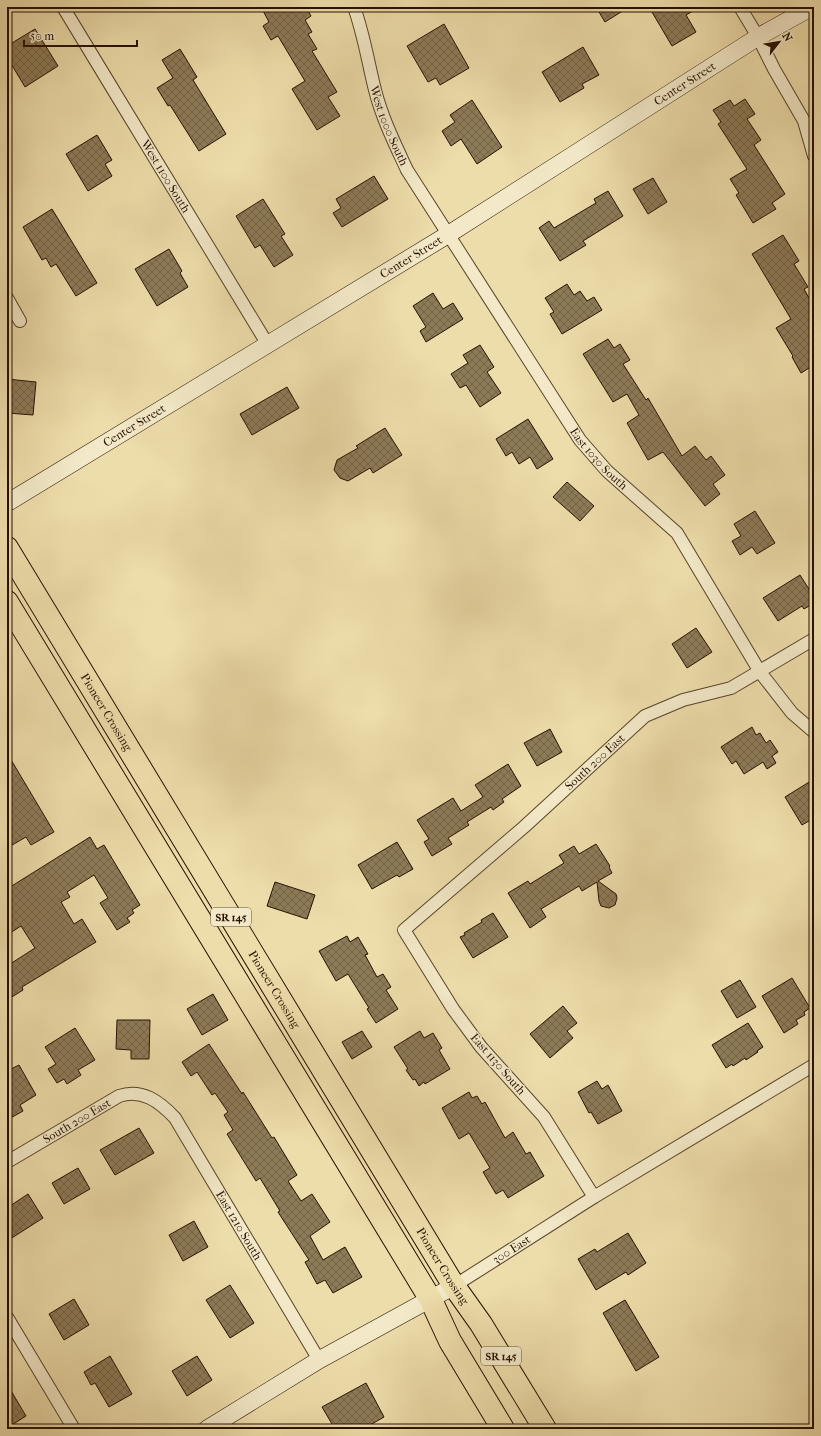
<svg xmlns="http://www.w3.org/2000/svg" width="821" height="1436" viewBox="0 0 821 1436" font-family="'IM FELL French Canon',serif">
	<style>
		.building { fill: url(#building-cross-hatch); stroke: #261000 }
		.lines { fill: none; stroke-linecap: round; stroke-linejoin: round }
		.street-casing { stroke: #58432a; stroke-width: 14 }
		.secondary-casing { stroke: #261000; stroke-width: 18 }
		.highway-casing { stroke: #261000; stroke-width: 24 }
		.street { stroke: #f3e9c8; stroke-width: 12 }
		.secondary { stroke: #f3e9c8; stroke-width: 17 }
		.highway { stroke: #edddaa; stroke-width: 22 }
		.labels { text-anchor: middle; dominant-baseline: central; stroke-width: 3; stroke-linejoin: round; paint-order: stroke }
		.shield { fill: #f3e9c8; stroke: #64513c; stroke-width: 1 }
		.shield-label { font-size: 11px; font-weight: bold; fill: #261000 }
		.street-label { font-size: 12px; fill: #261000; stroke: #f3e9c8 }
	</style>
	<defs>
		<pattern id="building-cross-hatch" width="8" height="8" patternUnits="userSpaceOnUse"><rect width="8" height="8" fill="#8d7b58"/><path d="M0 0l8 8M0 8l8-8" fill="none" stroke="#736346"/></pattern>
	</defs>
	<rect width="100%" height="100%" fill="#edddaa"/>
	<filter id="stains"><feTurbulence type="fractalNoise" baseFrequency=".005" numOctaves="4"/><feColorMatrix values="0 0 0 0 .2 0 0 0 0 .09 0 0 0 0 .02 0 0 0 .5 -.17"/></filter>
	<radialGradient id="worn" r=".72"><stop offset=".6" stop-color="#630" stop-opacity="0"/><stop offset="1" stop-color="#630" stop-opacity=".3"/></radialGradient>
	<path class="building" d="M 261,7 L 306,7 L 311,16 L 305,20 L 312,32 L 308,34 L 317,49 L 312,51 L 337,92 L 328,97 L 340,116 L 317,130 L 292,89 L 305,81 L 278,36 L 271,40 L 263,26 L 269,22 Z
		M 596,7 L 629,7 L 605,22 Z
		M 649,7 L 700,7 L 686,15 L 696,32 L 672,46 Z
		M 444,24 L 469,68 L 440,85 L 436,78 L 428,82 L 407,46 Z
		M 35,29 L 58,66 L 25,87 L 7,57 L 7,46 Z
		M 583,47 L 599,75 L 582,84 L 584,88 L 560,102 L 542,72 Z
		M 180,49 L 197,77 L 193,80 L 226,134 L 199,151 L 170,105 L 168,106 L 157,88 L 173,78 L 162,60 Z
		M 745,99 L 755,114 L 747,119 L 761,140 L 754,145 L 785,194 L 772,203 L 776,209 L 753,223 L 736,195 L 739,193 L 730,179 L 747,169 L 718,124 L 721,122 L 713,110 L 730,100 L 734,106 Z
		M 472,100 L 502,147 L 477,164 L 461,139 L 451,146 L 442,131 L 455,122 L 450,115 Z
		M 97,135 L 112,160 L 105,164 L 112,176 L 88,191 L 66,154 Z
		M 374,176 L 388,199 L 342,227 L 333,213 L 341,208 L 336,199 Z
		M 653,178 L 667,202 L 648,214 L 633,189 Z
		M 608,191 L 623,216 L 583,241 L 586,245 L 560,261 L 539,228 L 549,221 L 554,228 L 596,203 L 594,199 Z
		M 263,199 L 285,234 L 281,236 L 293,255 L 274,267 L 260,245 L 255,248 L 236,216 Z
		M 52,209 L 97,283 L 76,296 L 56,264 L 51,267 L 46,258 L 42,260 L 23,227 Z
		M 783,235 L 799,261 L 794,264 L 808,287 L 804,289 L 814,307 L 814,365 L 801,373 L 792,357 L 793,356 L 776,328 L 791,319 L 752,254 Z
		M 169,249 L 182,271 L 180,273 L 188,287 L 157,306 L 135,269 Z
		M 567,284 L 574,295 L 580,291 L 587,301 L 594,297 L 602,310 L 562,334 L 550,314 L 554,312 L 545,298 Z
		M 433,293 L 443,309 L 453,303 L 463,319 L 426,342 L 420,331 L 426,327 L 413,306 Z
		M 608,339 L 614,348 L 620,344 L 630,360 L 623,364 L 646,400 L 648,398 L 682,456 L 695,446 L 706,460 L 711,456 L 725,475 L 713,484 L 720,494 L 705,506 L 663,452 L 648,460 L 627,423 L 639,415 L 627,394 L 613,402 L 583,354 Z
		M 480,345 L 494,367 L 487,372 L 501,393 L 480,407 L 466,385 L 460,388 L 451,374 L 468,363 L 463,355 Z
		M 7,379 L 36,382 L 33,415 L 7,413 Z
		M 287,387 L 299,408 L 252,435 L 240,414 Z
		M 528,419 L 553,459 L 537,469 L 530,457 L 519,464 L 512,452 L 506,456 L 496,439 Z
		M 385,428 L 402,455 L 373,473 L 370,468 L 348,481 L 340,478 L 334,470 L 337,460 L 358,448 L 356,446 Z
		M 567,482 L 594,506 L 580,521 L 553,497 Z
		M 755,511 L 775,543 L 757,554 L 752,547 L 740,555 L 732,541 L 741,536 L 734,524 Z
		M 800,575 L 814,597 L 814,603 L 804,609 L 802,606 L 778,621 L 763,598 Z
		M 696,628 L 712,652 L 687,668 L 672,644 Z
		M 752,727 L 756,735 L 760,733 L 766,743 L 770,740 L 778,752 L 772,756 L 776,763 L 767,769 L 763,762 L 744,774 L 736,761 L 732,764 L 721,747 Z
		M 550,729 L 562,752 L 537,766 L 524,743 Z
		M 7,753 L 54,832 L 31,845 L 26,837 L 7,848 Z
		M 508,764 L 521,786 L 502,799 L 504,802 L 493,810 L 491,807 L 467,822 L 469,825 L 448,838 L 452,844 L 432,856 L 424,842 L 429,839 L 417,820 L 453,798 L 461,811 L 483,797 L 475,785 Z
		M 814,779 L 814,818 L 802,825 L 785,797 Z
		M 90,837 L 97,849 L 104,845 L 140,905 L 132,910 L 134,913 L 127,918 L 130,922 L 117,930 L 100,903 L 108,898 L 94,875 L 67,892 L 70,897 L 61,902 L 74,924 L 82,919 L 96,942 L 22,987 L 23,990 L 7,1000 L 7,966 L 35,948 L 21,926 L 7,935 L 7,889 Z
		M 397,842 L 413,869 L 399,877 L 397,875 L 372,889 L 358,865 Z
		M 596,844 L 610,866 L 609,867 L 612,873 L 598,881 L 616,894 L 617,898 L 615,905 L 609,908 L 601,906 L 599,901 L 597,882 L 582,891 L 579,886 L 541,909 L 546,917 L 530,928 L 508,893 L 528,881 L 530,884 L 564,863 L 559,855 L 574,846 L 579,854 Z
		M 275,882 L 315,895 L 307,919 L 267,906 Z
		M 493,913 L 508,937 L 473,958 L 460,937 L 465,935 L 464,933 L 482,922 L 481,920 Z
		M 347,936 L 350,942 L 358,937 L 368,954 L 365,955 L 377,977 L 383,974 L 391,987 L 386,990 L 398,1009 L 376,1023 L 367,1009 L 369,1008 L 348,974 L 336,981 L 319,951 Z
		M 792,978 L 810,1008 L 804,1012 L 805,1015 L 796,1020 L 798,1024 L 784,1033 L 762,996 Z
		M 740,980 L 756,1007 L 737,1018 L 721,991 Z
		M 213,994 L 228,1020 L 202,1035 L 187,1009 Z
		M 563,1006 L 577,1023 L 567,1031 L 573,1038 L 550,1058 L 530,1034 Z
		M 117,1020 L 150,1020 L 149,1059 L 131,1059 L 131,1050 L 116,1049 Z
		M 748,1023 L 763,1047 L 757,1051 L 758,1052 L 746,1060 L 745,1058 L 733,1066 L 732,1064 L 726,1068 L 712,1045 Z
		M 75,1028 L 95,1060 L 78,1070 L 81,1075 L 67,1084 L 64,1079 L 57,1083 L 48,1069 L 56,1064 L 45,1047 Z
		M 362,1031 L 372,1047 L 352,1059 L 342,1042 Z
		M 420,1031 L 424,1038 L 433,1033 L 442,1048 L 439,1050 L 450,1069 L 425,1084 L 424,1082 L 419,1086 L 415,1079 L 413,1080 L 406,1070 L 408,1069 L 394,1047 Z
		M 209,1044 L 242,1094 L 243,1092 L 272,1138 L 274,1137 L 297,1175 L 288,1181 L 301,1201 L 312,1194 L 330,1222 L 310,1236 L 323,1260 L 345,1247 L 362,1277 L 333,1293 L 325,1280 L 317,1284 L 305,1262 L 309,1260 L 278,1212 L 280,1211 L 260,1178 L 256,1181 L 227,1134 L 233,1130 L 224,1115 L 228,1112 L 215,1093 L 212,1095 L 197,1072 L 191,1076 L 182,1062 Z
		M 19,1065 L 36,1095 L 20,1105 L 23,1111 L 7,1120 L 7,1071 Z
		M 597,1081 L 602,1089 L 608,1085 L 622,1111 L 598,1124 L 591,1112 L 589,1113 L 578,1092 Z
		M 469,1092 L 472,1098 L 477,1096 L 482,1104 L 485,1102 L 505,1138 L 513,1132 L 526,1154 L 530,1152 L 544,1176 L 508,1198 L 503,1190 L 496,1194 L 483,1172 L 490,1168 L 469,1133 L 459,1139 L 442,1108 Z
		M 139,1128 L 154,1153 L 115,1175 L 100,1150 Z
		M 78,1168 L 90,1189 L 64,1204 L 52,1183 Z
		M 28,1194 L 43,1218 L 7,1241 L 7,1208 Z
		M 194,1221 L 208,1247 L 183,1261 L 169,1235 Z
		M 628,1233 L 646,1263 L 628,1275 L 626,1272 L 596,1290 L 578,1259 L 595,1249 L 597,1252 Z
		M 230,1285 L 254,1323 L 230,1338 L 206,1300 Z
		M 74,1299 L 89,1325 L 64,1340 L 49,1314 Z
		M 625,1300 L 659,1357 L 636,1371 L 603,1313 Z
		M 110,1356 L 132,1394 L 109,1407 L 95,1383 L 91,1385 L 84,1372 Z
		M 197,1356 L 212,1380 L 187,1396 L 172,1371 Z
		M 366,1383 L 384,1417 L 363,1429 L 335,1429 L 322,1407 Z
		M 7,1384 L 26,1416 L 7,1428 Z"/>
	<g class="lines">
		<g class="street-casing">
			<g id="street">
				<path id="s1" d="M 63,7 L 268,345"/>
				<path id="s2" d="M 354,7 C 364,35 368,62 375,90 C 382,118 395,144 407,170 L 580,440 L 607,471 L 677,533 L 760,672 L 792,713 L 814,732"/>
				<path d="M 740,7 L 758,37 L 774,69 L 804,121 L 814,156"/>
				<path d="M 7,298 L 20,321"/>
				<path id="s3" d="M 7,1162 L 119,1096 C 142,1088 160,1102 175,1118 L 319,1360"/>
				<path id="s4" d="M 594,1197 L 544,1117 L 481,1047 L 453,1009 L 404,930 L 524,827 L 645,716 L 683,700 L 731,688 L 814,639"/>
				<path id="s5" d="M 454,1286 L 594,1197 L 814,1065"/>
				<path d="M 7,1317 L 74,1429"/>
			</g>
		</g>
		<g class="secondary-casing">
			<g id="secondary">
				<path id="s6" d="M 7,503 L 449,234 L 758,37 L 812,7"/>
				<path d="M 207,1429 L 319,1360 L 454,1286"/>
			</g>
		</g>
		<g class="highway-casing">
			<g id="highway">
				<path id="s7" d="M 7,548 L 454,1286 L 481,1324 L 545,1429"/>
				<path d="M 7,602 L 431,1300 L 450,1341 L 503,1429"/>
			</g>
		</g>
		<use href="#street" class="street"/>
		<use href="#secondary" class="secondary"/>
		<use href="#highway" class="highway"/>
	</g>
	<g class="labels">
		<g class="shield">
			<rect x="211" y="908" width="40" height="18" rx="3"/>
			<rect x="481" y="1347" width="40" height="18" rx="3"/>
		</g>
		<g class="shield-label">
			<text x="231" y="917">SR 145</text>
			<text x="501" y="1356">SR 145</text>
		</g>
		<g class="street-label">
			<text stroke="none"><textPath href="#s6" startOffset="797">Center Street</textPath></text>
			<text stroke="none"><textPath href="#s2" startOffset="124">West 1000 South</textPath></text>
			<text stroke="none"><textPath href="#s1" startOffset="198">West 1100 South</textPath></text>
			<text stroke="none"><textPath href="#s6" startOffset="473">Center Street</textPath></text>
			<text stroke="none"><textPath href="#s6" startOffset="149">Center Street</textPath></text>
			<text stroke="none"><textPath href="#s2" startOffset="519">East 1030 South</textPath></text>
			<text stroke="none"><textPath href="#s7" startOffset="192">Pioneer Crossing</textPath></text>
			<text stroke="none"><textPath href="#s4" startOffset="583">South 200 East</textPath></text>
			<text stroke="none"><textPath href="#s7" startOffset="516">Pioneer Crossing</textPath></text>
			<text transform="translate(498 1064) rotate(49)">East 1130 South</text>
			<text stroke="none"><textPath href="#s3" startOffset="81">South 200 East</textPath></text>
			<text stroke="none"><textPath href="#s3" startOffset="319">East 1210 South</textPath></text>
			<text stroke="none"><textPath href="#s5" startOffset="68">300 East</textPath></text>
			<text stroke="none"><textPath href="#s7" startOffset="840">Pioneer Crossing</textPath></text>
		</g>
	</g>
	<rect width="821" height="1436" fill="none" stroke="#edddaa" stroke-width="24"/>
	<rect x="8" y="8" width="805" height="1420" fill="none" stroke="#261000" stroke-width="2"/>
	<rect x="12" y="12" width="797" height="1412" fill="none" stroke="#261000"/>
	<g transform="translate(779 42) rotate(59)" stroke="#f3e9c8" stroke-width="3" paint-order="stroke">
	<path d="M0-3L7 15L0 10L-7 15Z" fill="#261000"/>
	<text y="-6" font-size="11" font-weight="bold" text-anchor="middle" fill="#261000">N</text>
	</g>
	<path d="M24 40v6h113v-6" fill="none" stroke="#261000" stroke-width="2"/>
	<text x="30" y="40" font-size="12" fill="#261000" stroke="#f3e9c8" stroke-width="3" paint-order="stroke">50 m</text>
	<rect width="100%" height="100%" filter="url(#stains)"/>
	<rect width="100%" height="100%" fill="url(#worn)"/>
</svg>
